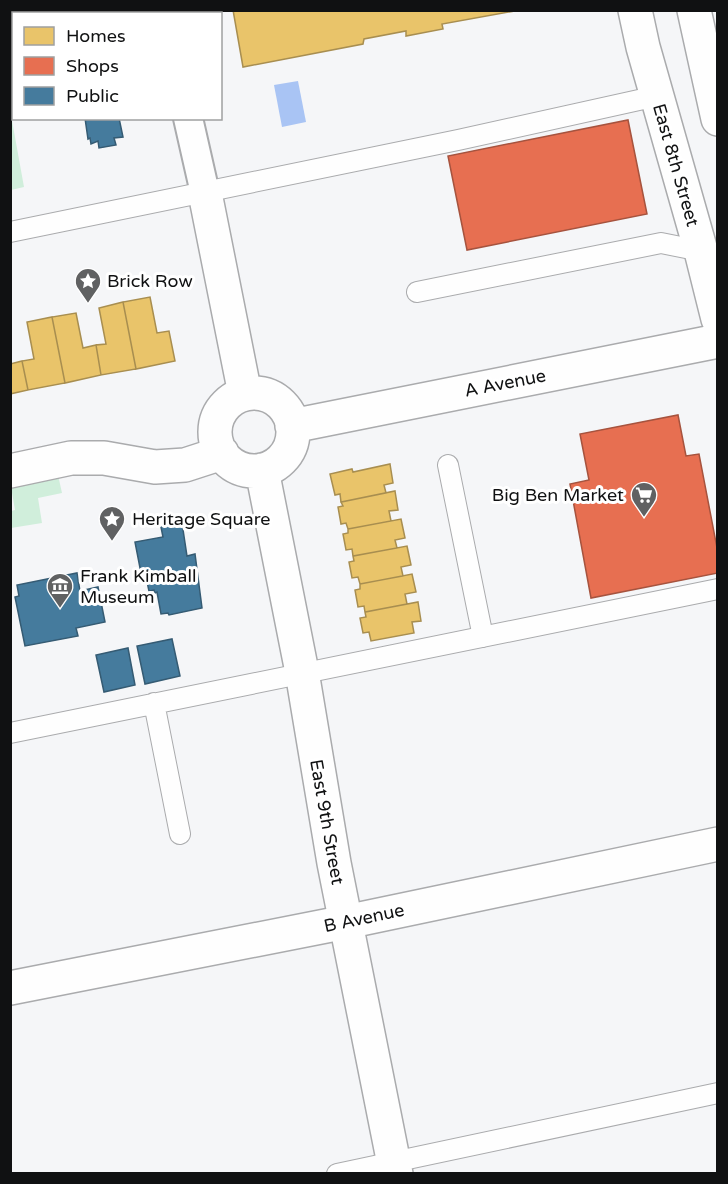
<svg xmlns="http://www.w3.org/2000/svg" width="728" height="1184" viewBox="0 0 728 1184" font-family="'Varela Round',sans-serif">
	<style>
		.green { fill: #d0eedb }
		.water { fill: #a9c4f4 }
		.homes { fill: #e9c46a; stroke: #a88e50; stroke-width: 1.5 }
		.shops { fill: #e76f51; stroke: #a6533e; stroke-width: 1.5 }
		.public { fill: #457b9d; stroke: #355b73; stroke-width: 1.5 }
		.lines { fill: none; stroke-linecap: round; stroke-linejoin: round }
		.service-casing { stroke: #aaabad; stroke-width: 22 }
		.pedestrian-casing { stroke: #aaabad; stroke-width: 32 }
		.minor-casing { stroke: #aaabad; stroke-width: 36 }
		.tertiary-casing { stroke: #aaabad; stroke-width: 36 }
		.secondary-casing { stroke: #aaabad; stroke-width: 36 }
		.service { stroke: #fefefe; stroke-width: 20 }
		.pedestrian { stroke: #fefefe; stroke-width: 28 }
		.minor { stroke: #fefefe; stroke-width: 33 }
		.tertiary { stroke: #fefefe; stroke-width: 33 }
		.secondary { stroke: #fefefe; stroke-width: 33 }
		.labels { text-anchor: middle; dominant-baseline: central; stroke-width: 6; stroke-linejoin: round; paint-order: stroke }
		.street-label { font-size: 18px; fill: #101112; stroke: #fff }
		.poi-label { font-size: 18px; fill: #101112; stroke: #fff; text-anchor: start }
	</style>
	<rect width="100%" height="100%" fill="#f5f6f8"/>
	<path class="green" d="M 11,115 L 24,187 L 11,190 L 10,190 Z
		M 58,475 L 62,493 L 38,498 L 42,523 L 11,528 L 11,511 L 15,510 L 11,487 Z"/>
	<path class="water" d="M 298,81 L 306,122 L 282,127 L 274,85 Z"/>
	<path class="homes" d="M 233,10 L 520,10 L 442,24 L 443,29 L 406,36 L 406,31 L 364,39 L 363,44 L 243,67 Z
		M 150,297 L 157,333 L 169,331 L 175,361 L 136,369 L 123,302 Z
		M 123,302 L 136,369 L 101,375 L 96,345 L 106,344 L 99,308 Z
		M 76,313 L 83,348 L 96,345 L 101,375 L 65,383 L 52,317 Z
		M 52,317 L 65,383 L 28,390 L 22,361 L 34,359 L 27,322 Z
		M 22,361 L 28,390 L 10,394 L 10,364 Z
		M 390,464 L 393,483 L 384,485 L 386,493 L 341,502 L 340,494 L 335,495 L 330,474 L 352,469 L 353,472 Z
		M 395,491 L 398,510 L 389,511 L 391,521 L 348,529 L 346,523 L 341,524 L 338,507 L 343,506 L 341,502 Z
		M 401,519 L 405,538 L 395,540 L 397,548 L 353,556 L 352,549 L 346,550 L 343,534 L 348,533 L 348,529 Z
		M 407,546 L 411,565 L 401,567 L 403,576 L 360,584 L 358,577 L 352,578 L 349,562 L 354,561 L 353,556 Z
		M 412,574 L 416,592 L 405,594 L 407,604 L 365,612 L 364,606 L 358,607 L 355,590 L 360,589 L 360,584 Z
		M 418,602 L 421,621 L 412,622 L 414,633 L 371,641 L 369,632 L 363,633 L 360,618 L 366,617 L 365,612 Z"/>
	<path class="shops" d="M 628,120 L 647,214 L 467,250 L 448,156 Z
		M 678,415 L 686,456 L 699,454 L 718,553 L 718,573 L 591,598 L 570,484 L 589,480 L 580,434 Z"/>
	<path class="public" d="M 14,41 L 14,113 L 11,114 L 10,42 Z
		M 85,118 L 119,118 L 123,137 L 114,138 L 116,145 L 99,148 L 98,141 L 91,144 L 90,138 L 88,139 Z
		M 182,523 L 187,556 L 195,554 L 202,608 L 169,615 L 168,613 L 161,614 L 157,592 L 155,593 L 154,590 L 149,591 L 145,572 L 141,573 L 135,542 L 163,537 L 161,527 Z
		M 77,573 L 80,591 L 98,587 L 105,622 L 76,628 L 78,636 L 25,646 L 15,597 L 19,596 L 17,585 Z
		M 172,639 L 180,676 L 145,684 L 137,646 Z
		M 128,648 L 135,685 L 104,692 L 96,655 Z"/>
	<g class="lines">
		<g class="service-casing">
			<path id="service" d="M 10,232 L 458,140 L 657,96
				M 417,292 L 661,243 L 701,251
				M 448,465 L 483,637
				M 154,703 L 180,834
				M 10,733 L 718,589
				M 337,1174 L 718,1093"/>
		</g>
		<g class="pedestrian-casing">
			<path id="pedestrian" d="M 166,10 L 167,14
				M 188,118 L 205,193"/>
		</g>
		<g class="minor-casing">
			<path id="minor" d="M 205,193 L 245,394
				M215 432a39 39 0 1 1 78 0a39 39 0 1 1-78 0Z
				M 292,426 L 718,341
				M 262,470 L 302,672 L 334,863 L 396,1174
				M 10,471 L 71,458 L 104,458 L 155,467 L 185,465 L 222,453"/>
		</g>
		<g class="tertiary-casing">
			<path id="tertiary" d="M 10,988 L 346,922 L 718,844"/>
		</g>
		<g class="secondary-casing">
			<path id="secondary" d="M 635,10 L 643,47 L 701,251 L 718,319
				M 694,10 L 718,119"/>
		</g>
		<use href="#service" class="service"/>
		<use href="#pedestrian" class="pedestrian"/>
		<use href="#minor" class="minor"/>
		<use href="#tertiary" class="tertiary"/>
		<use href="#secondary" class="secondary"/>
	</g>
	<defs>
		<g id="sight-pin" transform="scale(1.35)"><path d="M0 17L-7.5 6A9.5 9.5 0 1 1 7.5 6Z" fill="#606162" stroke="#fff"/><path d="M0-6L1.8-2.2L6-1.7L2.9 1.2L3.7 5.4L0 3.3L-3.7 5.4L-2.9 1.2L-6-1.7L-1.8-2.2Z" fill="#fff"/></g>
		<g id="supermarket-pin" transform="scale(1.35)"><path d="M0 17L-7.5 6A9.5 9.5 0 1 1 7.5 6Z" fill="#606162" stroke="#fff"/><path d="M-6-5.5h2.5l.6 2H6L4.5 2H-2.5L-4.4-4H-6ZM-1.5 3.2a1.3 1.3 0 1 0 .1 0ZM3 3.2a1.3 1.3 0 1 0 .1 0Z" fill="#fff"/></g>
		<g id="museum-pin" transform="scale(1.35)"><path d="M0 17L-7.5 6A9.5 9.5 0 1 1 7.5 6Z" fill="#606162" stroke="#fff"/><path d="M0-6L6-3V-2H-6V-3ZM-5-1h2V3h-2ZM-1-1h2V3h-2ZM3-1h2V3H3ZM-6 4H6V6H-6Z" fill="#fff"/></g>
	</defs>
	<g fill-rule="evenodd">
		<use href="#sight-pin" x="88" y="281"/>
		<use href="#supermarket-pin" x="644" y="495"/>
		<use href="#sight-pin" x="112" y="519"/>
		<use href="#museum-pin" x="60" y="586"/>
	</g>
	<g class="labels">
		<g class="street-label">
			<text transform="translate(676 165) rotate(74)">East 8th Street</text>
			<text transform="translate(505 383) rotate(-11)">A Avenue</text>
			<text transform="translate(327 822) rotate(80)">East 9th Street</text>
			<text transform="translate(364 918) rotate(-12)">B Avenue</text>
		</g>
		<g class="poi-label">
			<text x="107" y="281">Brick Row</text>
			<text x="624" y="495" text-anchor="end">Big Ben Market</text>
			<text x="132" y="519">Heritage Square</text>
			<text x="80" y="576">Frank Kimball<tspan x="80" dy="21">Museum</tspan></text>
		</g>
	</g>
	<rect width="728" height="1184" fill="none" stroke="#101112" stroke-width="24"/>
	<rect x="12" y="12" width="210" height="108" fill="#ffffff" stroke="#9fa0a0" stroke-width="1.5"/>
	<rect x="24" y="27" width="30" height="18" fill="#e9c46a" stroke="#9fa0a0" stroke-width="1.5"/>
	<text x="66" y="42" font-size="18" fill="#101112">Homes</text>
	<rect x="24" y="57" width="30" height="18" fill="#e76f51" stroke="#9fa0a0" stroke-width="1.5"/>
	<text x="66" y="72" font-size="18" fill="#101112">Shops</text>
	<rect x="24" y="87" width="30" height="18" fill="#457b9d" stroke="#9fa0a0" stroke-width="1.5"/>
	<text x="66" y="102" font-size="18" fill="#101112">Public</text>
</svg>
